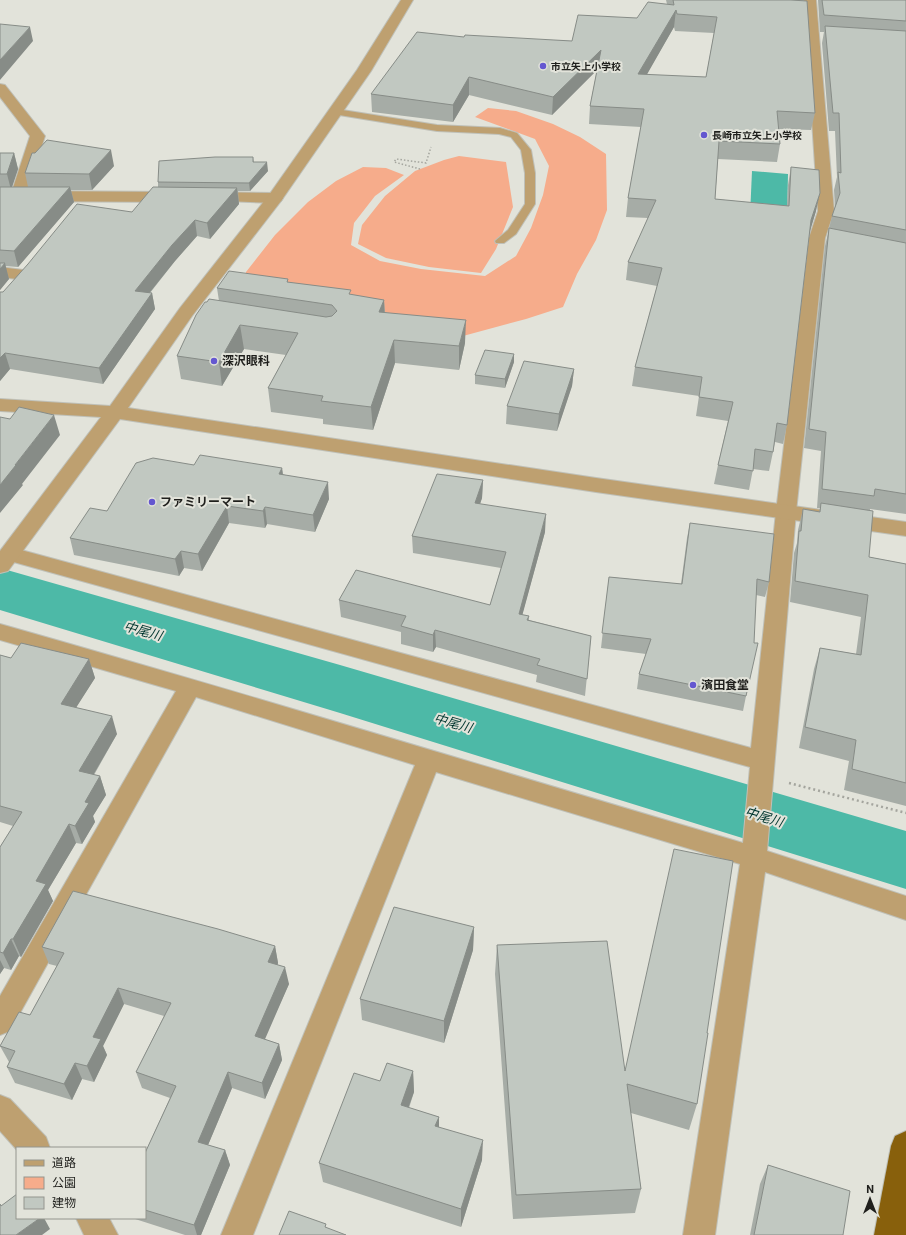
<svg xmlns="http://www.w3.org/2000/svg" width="906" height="1235" viewBox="0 0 906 1235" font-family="Roboto,'Noto Sans JP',sans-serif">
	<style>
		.green { fill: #f6ac8b }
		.water { fill: #4db9a7 }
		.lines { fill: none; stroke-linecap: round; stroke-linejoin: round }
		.river { fill: #4db9a7; fill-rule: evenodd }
		.service-casing { stroke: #bfc0b8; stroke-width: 2 }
		.minor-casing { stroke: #bfc0b8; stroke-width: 2 }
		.tertiary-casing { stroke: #bfc0b8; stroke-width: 2 }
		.trunk-casing { stroke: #bfc0b8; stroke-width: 2 }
		.path-far1 { stroke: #a4a59e; stroke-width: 1.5; stroke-dasharray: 1.5 2; stroke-linecap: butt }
		.path { stroke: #a4a59e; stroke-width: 2.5; stroke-dasharray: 2 3; stroke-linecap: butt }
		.service { fill: #bea070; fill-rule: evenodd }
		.minor { fill: #bea070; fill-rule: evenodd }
		.tertiary { fill: #bea070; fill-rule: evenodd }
		.trunk { fill: #88600c; fill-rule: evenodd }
		.wall { fill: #a6aca6; fill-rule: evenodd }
		.shaded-wall { fill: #878c87 }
		.building { fill: #c1c8c1; stroke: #878c87; fill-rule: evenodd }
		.poi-dot { fill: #6457d0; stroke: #e2e3da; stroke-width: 1.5 }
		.labels { text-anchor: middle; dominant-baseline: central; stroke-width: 4; stroke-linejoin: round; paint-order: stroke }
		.far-poi-label { font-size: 10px; font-weight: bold; fill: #1f1f1c; stroke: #e2e3da; text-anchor: start }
		.poi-label { font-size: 12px; font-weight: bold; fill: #1f1f1c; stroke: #e2e3da; text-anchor: start }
		.water-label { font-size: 13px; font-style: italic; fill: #01362f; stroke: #e2e3da }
	</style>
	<rect width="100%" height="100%" fill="#e2e3da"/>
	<path class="green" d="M 488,108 L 516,111 L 553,124 L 580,137 L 606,154 L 607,210 L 596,240 L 577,274 L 563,307 L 526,319 L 463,336 L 244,288 L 246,272 L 275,235 L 308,202 L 336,181 L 363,167 L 386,168 L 404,175 L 375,196 L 354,223 L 351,245 L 380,261 L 421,269 L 485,276 L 516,256 L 531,228 L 543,195 L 549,166 L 535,139 L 475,117 Z
		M 459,156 L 506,162 L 513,207 L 496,249 L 481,273 L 429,267 L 386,258 L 358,244 L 362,225 L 385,196 L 415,171 L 444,160 Z"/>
	<path class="water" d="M 752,171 L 788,174 L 787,219 L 750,216 Z"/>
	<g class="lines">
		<path class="river" d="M 0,568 L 340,665 L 906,831 L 906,889 L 340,713 L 0,610 Z"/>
		<g class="service-casing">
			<path id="service" d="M 336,109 L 437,125 L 500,128 L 517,133 L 531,150 L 535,173 L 535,204 L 516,234 L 504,243 L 496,243 L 495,241 L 508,230 L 525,204 L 525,173 L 521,150 L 511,137 L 499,134 L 437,131 L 333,114 L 331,112 L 333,110 Z"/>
		</g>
		<g class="minor-casing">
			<path id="minor" d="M 804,0 L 816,0 L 834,211 L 825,238 L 796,512 L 767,851 L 906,896 L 906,920 L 765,872 L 715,1235 L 683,1235 L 740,864 L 436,772 L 253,1235 L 221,1235 L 415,765 L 196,697 L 10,1031 L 0,1035 L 0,996 L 176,691 L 0,640 L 0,624 C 248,694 495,770 743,843 L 750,767 L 10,561 L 3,559 L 0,553 L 3,549 L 10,547 L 751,748 L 776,512 L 809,238 L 818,211 Z
				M 0,84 L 5,85 L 45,136 L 27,191 L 174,192 L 180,194 L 182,197 L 180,200 L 174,202 L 0,201 L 0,191 L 12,191 L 30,136 L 0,97 Z
				M 208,192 L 275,193 L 281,195 L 283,198 L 281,201 L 275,203 L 202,200 L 200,197 L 202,194 Z
				M 0,267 L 31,271 L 33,275 L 31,279 L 25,280 L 0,277 Z
				M 0,1095 L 10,1099 L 46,1137 L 50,1148 L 17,1148 L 17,1150 L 0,1131 Z
				M 76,1218 L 109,1218 L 118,1235 L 84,1235 Z"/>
		</g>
		<g class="tertiary-casing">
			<path id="tertiary" d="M 401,0 L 413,0 L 371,71 L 281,201 L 192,316 L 128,408 L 596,478 L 906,522 L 906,536 L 596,492 L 120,419 L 8,571 L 0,573 L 0,551 L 101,417 L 0,411 L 0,399 L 110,406 L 180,308 L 269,195 L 357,70 Z"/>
		</g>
		<g class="trunk-casing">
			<path id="trunk" d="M 906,1131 L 906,1235 L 874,1235 L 891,1146 L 895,1136 Z"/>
		</g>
		<path class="path-far1" d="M 420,169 L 394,162 L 396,159 L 426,163 L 431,147"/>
		<path class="path" d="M 789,783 L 906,813"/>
		<use href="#service" class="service"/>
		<use href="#minor" class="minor"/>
		<use href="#tertiary" class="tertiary"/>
		<use href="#trunk" class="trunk"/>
	</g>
	<path class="wall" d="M 666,0 L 804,0 L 815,113 L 811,130 L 779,129 L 780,144 L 777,162 L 718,159 L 715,199 L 787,206 L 788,185 L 791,167 L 816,211 L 810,230 L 787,425 L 783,444 L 775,442 L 773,452 L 769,471 L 753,469 L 749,490 L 714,484 L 718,465 L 728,421 L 696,416 L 699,396 L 632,386 L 635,367 L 657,286 L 626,280 L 628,262 L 648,218 L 626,217 L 628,198 L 641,127 L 589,124 L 590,106 L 597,70 L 552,115 L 469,95 L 453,122 L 372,112 L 371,94 L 464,37 L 572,41 L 637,18 L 667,4 ZM 674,27 L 675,31 L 714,33 L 706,77 L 646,75 Z
		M 818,0 L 906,0 L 906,514 L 870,509 L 869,557 L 906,564 L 906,806 L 844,790 L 849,761 L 799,748 L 814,669 L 820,648 L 856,654 L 861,617 L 790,602 L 794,553 L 797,543 L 798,530 L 803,509 L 819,512 L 820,508 L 817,508 L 821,451 L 804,448 L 825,246 L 832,216 L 835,207 L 834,190 L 837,177 L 835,131 L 829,131 L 822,43 L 824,32 L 820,32 Z
		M 0,153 L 14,153 L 18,169 L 12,187 L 28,187 L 25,173 L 114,166 L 92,190 L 71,190 L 74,202 L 18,267 L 5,266 L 9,279 L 0,290 Z
		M 253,157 L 254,162 L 268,171 L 250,191 L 238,191 L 239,204 L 210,239 L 197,236 L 175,261 L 150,293 L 152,293 L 155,309 L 103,384 L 10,369 L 0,381 L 3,292 L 132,212 L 158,188 L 158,182 Z
		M 288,279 L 288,282 L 352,295 L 384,300 L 385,312 L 465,343 L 459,370 L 395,363 L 373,430 L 323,424 L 323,419 L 271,412 L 268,388 L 286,355 L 244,349 L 222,386 L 181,379 L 177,356 L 207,302 L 219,301 L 217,288 Z
		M 514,354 L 514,362 L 505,388 L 475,384 L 475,375 Z
		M 574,369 L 572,386 L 557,431 L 506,424 L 507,406 Z
		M 194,465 L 282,468 L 283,474 L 329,499 L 315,532 L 267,524 L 265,528 L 229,523 L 202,571 L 184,568 L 179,576 L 74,555 L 70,538 L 107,511 Z
		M 483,480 L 482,498 L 480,504 L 545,532 L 522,615 L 529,616 L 529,620 L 591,636 L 585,696 L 536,682 L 537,675 L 436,647 L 433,652 L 401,644 L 401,632 L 341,617 L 339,600 L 490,605 L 501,568 L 413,553 L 412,536 Z
		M 690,523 L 769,582 L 765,597 L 756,595 L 746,696 L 743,711 L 637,689 L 639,674 L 646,654 L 601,648 L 609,577 L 681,584 L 687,538 Z
		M 0,655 L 11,658 L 89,659 L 95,678 L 76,707 L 117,734 L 94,775 L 100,776 L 106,795 L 93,816 L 95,822 L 82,844 L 76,843 L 48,890 L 53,901 L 21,957 L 19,956 L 11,970 L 4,968 L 0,974 L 0,847 L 13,826 L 0,822 Z
		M 474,927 L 473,950 L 444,1043 L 362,1020 L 360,999 Z
		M 497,945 L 625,1071 L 707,1033 L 697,1104 L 689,1130 L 631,1113 L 641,1189 L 635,1213 L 513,1219 L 495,974 Z
		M 275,946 L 278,963 L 278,965 L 289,984 L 264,1039 L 279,1044 L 282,1060 L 265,1099 L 232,1088 L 208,1145 L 225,1150 L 230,1165 L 201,1235 L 185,1235 L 132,1218 L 145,1218 L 145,1153 L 170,1098 L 142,1088 L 136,1072 L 164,1016 L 124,1004 L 103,1046 L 107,1055 L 94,1082 L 82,1079 L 72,1100 L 15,1083 L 7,1067 L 9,1062 L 0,1046 L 30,1015 L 57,966 L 49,964 L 42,947 Z
		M 413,1071 L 414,1092 L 409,1108 L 439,1117 L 439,1127 L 482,1160 L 461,1227 L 323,1182 L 319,1163 L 380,1081 Z
		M 768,1165 L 843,1235 L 750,1235 L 760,1184 Z"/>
	<path class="shaded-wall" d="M 676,10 L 674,27 L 637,92 L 638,74 Z
		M 30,27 L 33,41 L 0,80 L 0,60 Z
		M 601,50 L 600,67 L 552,115 L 553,97 Z
		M 469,77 L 469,95 L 453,122 L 453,105 Z
		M 111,150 L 114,166 L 92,190 L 89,174 Z
		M 14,153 L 18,169 L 11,190 L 7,174 Z
		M 267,162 L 268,171 L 250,191 L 249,183 Z
		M 70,187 L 74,202 L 18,267 L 14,251 Z
		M 237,188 L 239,204 L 210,239 L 207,223 Z
		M 820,193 L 816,211 L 808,238 L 811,220 Z
		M 195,220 L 197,236 L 175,261 L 138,307 L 135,291 L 172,245 Z
		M 5,263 L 9,279 L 0,290 L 0,269 Z
		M 152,293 L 155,309 L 103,384 L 99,368 Z
		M 384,300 L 385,323 L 379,312 Z
		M 466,320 L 465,343 L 459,370 L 459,346 Z
		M 240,325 L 244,349 L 222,386 L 219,362 Z
		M 394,340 L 395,363 L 373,430 L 371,407 Z
		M 5,353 L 10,369 L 0,381 L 0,358 Z
		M 514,354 L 514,362 L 505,388 L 505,379 Z
		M 574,369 L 572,386 L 557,431 L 559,414 Z
		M 54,415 L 60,435 L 22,484 L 23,485 L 0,513 L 0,485 L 15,465 Z
		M 282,468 L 284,485 L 279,474 Z
		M 483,480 L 482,498 L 474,521 L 475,503 Z
		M 328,482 L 329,499 L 315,532 L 313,515 Z
		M 227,506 L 229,523 L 202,571 L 198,554 Z
		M 265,507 L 267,524 L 265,528 L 263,511 Z
		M 546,514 L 545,532 L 518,631 L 519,614 Z
		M 181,551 L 184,568 L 179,576 L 175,559 Z
		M 435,630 L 436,647 L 433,652 L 433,635 Z
		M 89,659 L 95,678 L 67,722 L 61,704 Z
		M 112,716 L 117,734 L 85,789 L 79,771 Z
		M 100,776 L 106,795 L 93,816 L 95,822 L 82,844 L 75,826 L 85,802 Z
		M 69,824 L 76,843 L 48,890 L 53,901 L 21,957 L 13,939 L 36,881 Z
		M 474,927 L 473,950 L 444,1043 L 444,1021 Z
		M 11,939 L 19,956 L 11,970 L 3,953 Z
		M 275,946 L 278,963 L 271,979 L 268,962 Z
		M 0,960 L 4,968 L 0,974 Z
		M 285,967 L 289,984 L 259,1053 L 255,1036 Z
		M 118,988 L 124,1004 L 103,1046 L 107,1055 L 94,1082 L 87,1066 L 93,1037 Z
		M 279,1044 L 282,1060 L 265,1099 L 262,1083 Z
		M 75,1063 L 82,1079 L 72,1100 L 64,1084 Z
		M 413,1071 L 414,1092 L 402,1125 L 401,1105 Z
		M 228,1072 L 232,1088 L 203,1157 L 198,1142 Z
		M 439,1117 L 439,1137 L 435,1126 Z
		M 483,1140 L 482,1160 L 461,1227 L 461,1209 Z
		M 225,1150 L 230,1165 L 201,1235 L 197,1235 L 194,1225 Z
		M 40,1218 L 44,1218 L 50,1229 L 42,1235 L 16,1235 Z"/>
	<path class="building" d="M 673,0 L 791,0 L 807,1 L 815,113 L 777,111 L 780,144 L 719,141 L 715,199 L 789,206 L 791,167 L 819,170 L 820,193 L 811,220 L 787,425 L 777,423 L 773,452 L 755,449 L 753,471 L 718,465 L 733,402 L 699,397 L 702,377 L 635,367 L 662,268 L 628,262 L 656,200 L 628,198 L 644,109 L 590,106 L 601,50 L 553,97 L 469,77 L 453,105 L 371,94 L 417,32 L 464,37 L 465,35 L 572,41 L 578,15 L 637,18 L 648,2 L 674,5 ZM 676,10 L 677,14 L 717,17 L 706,77 L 638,74 Z
		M 822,0 L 906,0 L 906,21 L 824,15 Z
		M 0,24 L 30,27 L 0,60 Z
		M 825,26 L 906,31 L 906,230 L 832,216 L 840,193 L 838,172 L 841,173 L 839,113 L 833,113 Z
		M 47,140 L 111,150 L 89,174 L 25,173 L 32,153 L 35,153 Z
		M 0,153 L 14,153 L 7,174 L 0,174 Z
		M 215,157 L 253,157 L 253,162 L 267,162 L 249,183 L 158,182 L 159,161 Z
		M 0,187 L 70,187 L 14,251 L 0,250 Z
		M 153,187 L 237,188 L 207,223 L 195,220 L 172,245 L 135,291 L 152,293 L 99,368 L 5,353 L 0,358 L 0,292 L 3,292 L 28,264 L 77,204 L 132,212 Z
		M 829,228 L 906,243 L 906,494 L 875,489 L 874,496 L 822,489 L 826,432 L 809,429 Z
		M 0,263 L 5,263 L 0,269 Z
		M 229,271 L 288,279 L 287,282 L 351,290 L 349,294 L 384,300 L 379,312 L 466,320 L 459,346 L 394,340 L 371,407 L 321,401 L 323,396 L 268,388 L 298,333 L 240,325 L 219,362 L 177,356 L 196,315 L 205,302 L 207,302 L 209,299 L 326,317 L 332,316 L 337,311 L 332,305 L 217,288 Z
		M 485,350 L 514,354 L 505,379 L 475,375 Z
		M 524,361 L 574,369 L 559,414 L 507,406 Z
		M 19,407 L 54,415 L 15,465 L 16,465 L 0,485 L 0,417 L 10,419 Z
		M 200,455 L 282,468 L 279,474 L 328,482 L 313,515 L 265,507 L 263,511 L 227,506 L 198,554 L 181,551 L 175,559 L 70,538 L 90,508 L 107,511 L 136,463 L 153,458 L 194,465 Z
		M 437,474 L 483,480 L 475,503 L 546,514 L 519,614 L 529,616 L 527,620 L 591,636 L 587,679 L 537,665 L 540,659 L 435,630 L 433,635 L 401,626 L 406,616 L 339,600 L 356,570 L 490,605 L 506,552 L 412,536 Z
		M 821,503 L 873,511 L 869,557 L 906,564 L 906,783 L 852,769 L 856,740 L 805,727 L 820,648 L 861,655 L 868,595 L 795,581 L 799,531 L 801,531 L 803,509 L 820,512 Z
		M 690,523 L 774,534 L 769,582 L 757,579 L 754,643 L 758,643 L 746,696 L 639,674 L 651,639 L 602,633 L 609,577 L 682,584 Z
		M 21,643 L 89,659 L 61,704 L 112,716 L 79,771 L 100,776 L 85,802 L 89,803 L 75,826 L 69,824 L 36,881 L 46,884 L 13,939 L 11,939 L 3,953 L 0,952 L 0,847 L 22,812 L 0,806 L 0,655 L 11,658 Z
		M 674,849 L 733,861 L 707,1033 L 708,1033 L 697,1104 L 627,1084 L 641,1189 L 516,1195 L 497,945 L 607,941 L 625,1071 Z
		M 73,891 L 218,929 L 275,946 L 268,962 L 285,967 L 255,1036 L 279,1044 L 262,1083 L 228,1072 L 198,1142 L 225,1150 L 194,1225 L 145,1210 L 145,1153 L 176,1086 L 136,1072 L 171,1003 L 118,988 L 93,1037 L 101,1039 L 87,1066 L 75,1063 L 64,1084 L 7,1067 L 15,1051 L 0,1046 L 19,1012 L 30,1015 L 64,953 L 42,947 Z
		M 394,907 L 474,927 L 444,1021 L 360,999 Z
		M 387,1063 L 413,1071 L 401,1105 L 439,1117 L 435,1126 L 483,1140 L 461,1209 L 319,1163 L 354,1073 L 380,1081 Z
		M 768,1165 L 850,1191 L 843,1235 L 754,1235 Z
		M 17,1194 L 17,1218 L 40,1218 L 16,1235 L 0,1235 L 0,1204 L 1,1206 Z
		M 289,1211 L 326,1224 L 325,1227 L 346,1235 L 279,1235 Z"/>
	<g class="poi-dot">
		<circle cx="543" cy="66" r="4"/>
		<circle cx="704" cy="135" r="4"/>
		<circle cx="214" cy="361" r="4"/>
		<circle cx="152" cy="502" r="4"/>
		<circle cx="693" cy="685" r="4"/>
	</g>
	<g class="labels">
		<g class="far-poi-label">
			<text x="551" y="66">市立矢上小学校</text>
			<text x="712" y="135">長崎市立矢上小学校</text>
		</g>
		<g class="poi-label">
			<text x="222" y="361">深沢眼科</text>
			<text x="160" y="502">ファミリーマート</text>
			<text x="701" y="685">濱田食堂</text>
		</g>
		<g class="water-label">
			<text transform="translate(143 631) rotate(16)">中尾川</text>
			<text transform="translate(453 723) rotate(16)">中尾川</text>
			<text transform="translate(764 817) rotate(17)">中尾川</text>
		</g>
	</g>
	<rect x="16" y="1147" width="130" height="72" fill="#e2e3da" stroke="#94958e"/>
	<rect x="24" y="1160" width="20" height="6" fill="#bea070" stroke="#94958e"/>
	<text x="52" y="1167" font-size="12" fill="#1f1f1c">道路</text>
	<rect x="24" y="1177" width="20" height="12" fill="#f6ac8b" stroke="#94958e"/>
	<text x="52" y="1187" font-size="12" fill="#1f1f1c">公園</text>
	<rect x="24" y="1197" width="20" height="12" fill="#c1c8c1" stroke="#94958e"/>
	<text x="52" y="1207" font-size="12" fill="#1f1f1c">建物</text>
	<g transform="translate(870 1199)" stroke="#e2e3da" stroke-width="3" paint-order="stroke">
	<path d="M0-3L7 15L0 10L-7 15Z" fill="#1f1f1c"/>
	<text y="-6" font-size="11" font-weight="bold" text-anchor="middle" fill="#1f1f1c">N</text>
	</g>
</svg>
